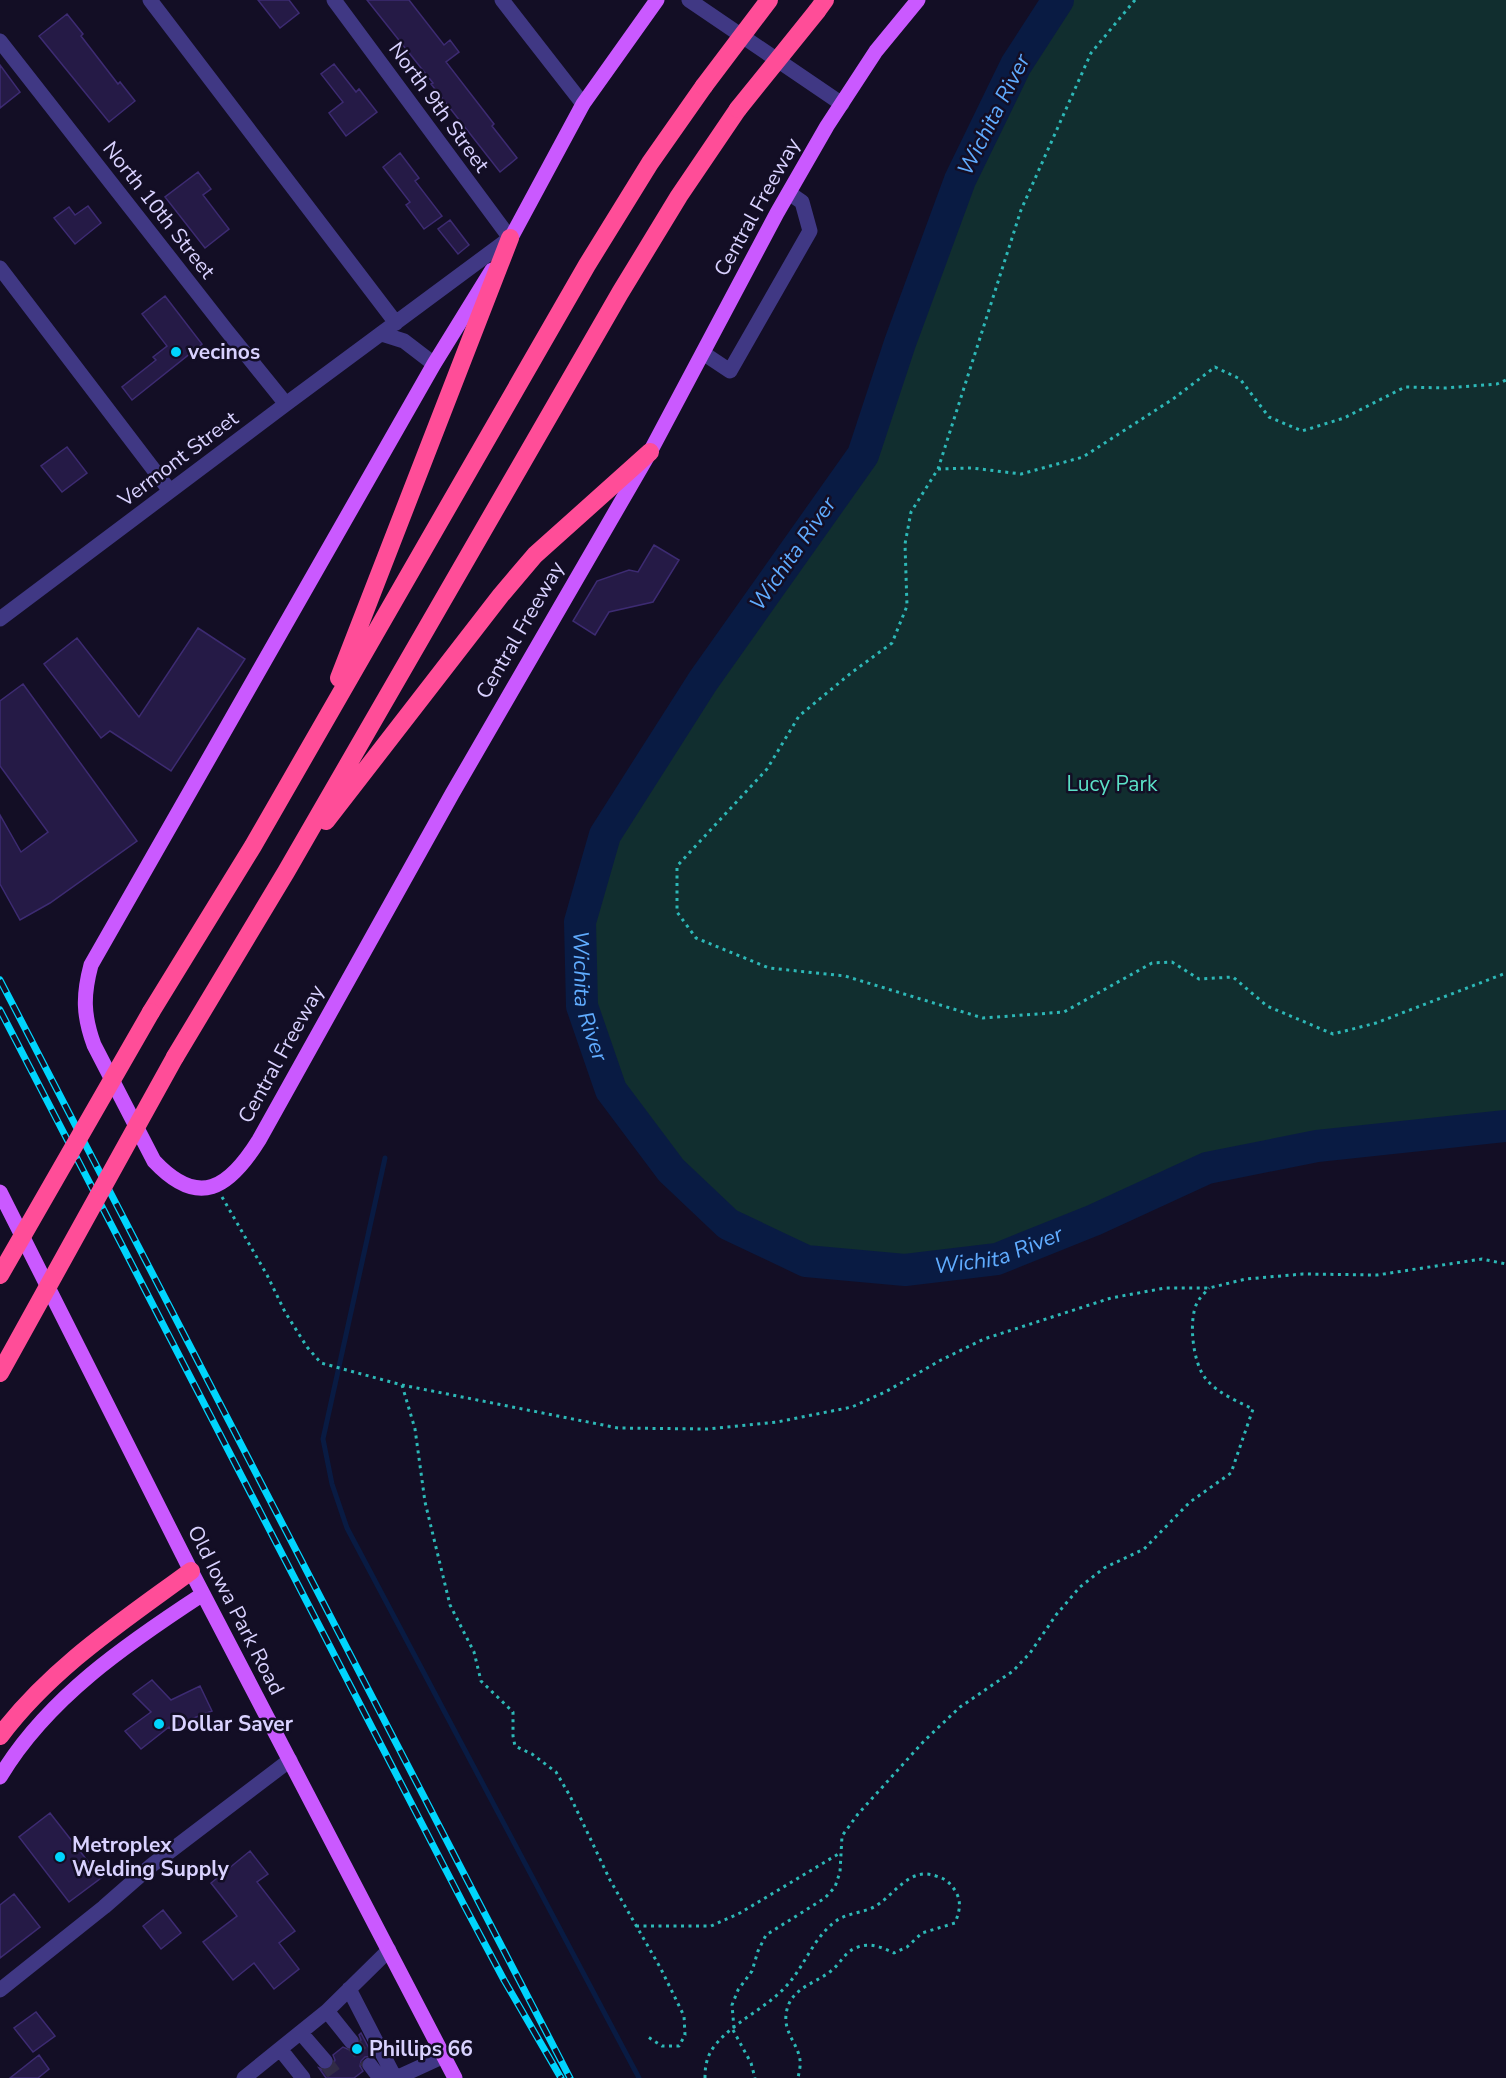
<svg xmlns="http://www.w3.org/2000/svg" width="1506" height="2078" viewBox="0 0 1506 2078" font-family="'Nunito Sans',sans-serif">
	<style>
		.green { fill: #112e2f }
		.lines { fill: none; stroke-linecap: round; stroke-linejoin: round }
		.stream { stroke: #091b43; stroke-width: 5 }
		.river { stroke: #091b43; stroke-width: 32 }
		.building { fill: #251a46; stroke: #3d2b72; stroke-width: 1.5 }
		.minor-tunnel { stroke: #312b46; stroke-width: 15; stroke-dasharray: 15 8; stroke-linecap: butt }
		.path { stroke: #2db8b7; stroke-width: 3; stroke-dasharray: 3 4.5; stroke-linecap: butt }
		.minor { stroke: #403884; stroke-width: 15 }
		.major { stroke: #ca59ff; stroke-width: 15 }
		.highway { stroke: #ff4d98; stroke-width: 18 }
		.rail-casing { stroke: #00d5fd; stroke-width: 7 }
		.rail { stroke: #130e25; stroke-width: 4.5; stroke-dasharray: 14; stroke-linecap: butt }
		.highway-bridge { stroke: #ff4d98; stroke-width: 18 }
		.poi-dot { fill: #00d5fd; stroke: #130e25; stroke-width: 2 }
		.labels { text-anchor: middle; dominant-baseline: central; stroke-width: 5; stroke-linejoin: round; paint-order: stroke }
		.street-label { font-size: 21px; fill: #d9d2ff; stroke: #130e25 }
		.poi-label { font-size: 21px; font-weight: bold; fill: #d9d2ff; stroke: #130e25; text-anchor: start }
		.park-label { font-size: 21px; fill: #5be1c7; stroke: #130e25 }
		.water-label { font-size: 22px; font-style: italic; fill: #60acff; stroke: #130e25 }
	</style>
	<rect width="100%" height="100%" fill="#130e25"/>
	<path class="green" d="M 1058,0 L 1506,0 L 1506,1126 L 1317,1146 L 1207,1168 L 1094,1220 L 997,1259 L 905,1270 L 806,1261 L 728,1224 L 671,1170 L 611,1090 L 582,1006 L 580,922 L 605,835 L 703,681 L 863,455 L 900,343 L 960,180 L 1016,65 Z"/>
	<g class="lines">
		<path class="stream" d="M 385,1158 L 323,1439 L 332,1484 L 347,1528 L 639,2078"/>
		<path class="river" id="s1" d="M 1058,0 L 1016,65 L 960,180 L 900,343 L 863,455 L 703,681 L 605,835 L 580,922 L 582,1006 L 611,1090 L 671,1170 L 728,1224 L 806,1261 L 905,1270 L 997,1259 L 1094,1220 L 1207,1168 L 1317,1146 L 1506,1126"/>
	</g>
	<path class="building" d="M 258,0 L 289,0 L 299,13 L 280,28 Z
		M 367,0 L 409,0 L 444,45 L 450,40 L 459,52 L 446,62 L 494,124 L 492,126 L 517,158 L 500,172 L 431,84 L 433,83 Z
		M 67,14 L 83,34 L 81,36 L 118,84 L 120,82 L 135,101 L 109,122 L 39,36 Z
		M 334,64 L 356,92 L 359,89 L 377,112 L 346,136 L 329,113 L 343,102 L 321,74 Z
		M 0,65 L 20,92 L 0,108 Z
		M 400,153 L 419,178 L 415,181 L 442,216 L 424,229 L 406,205 L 410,202 L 383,167 Z
		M 198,172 L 211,189 L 203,195 L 229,229 L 205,248 L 165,197 Z
		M 88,206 L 101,223 L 75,244 L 54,218 L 69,207 L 75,215 Z
		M 450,220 L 469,245 L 458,254 L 438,229 Z
		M 165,296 L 202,344 L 132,400 L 122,387 L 156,360 L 153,357 L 167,346 L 142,314 Z
		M 67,447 L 87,473 L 62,492 L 41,466 Z
		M 654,545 L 679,560 L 653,602 L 609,612 L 595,635 L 573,621 L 597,581 L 629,570 L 638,572 Z
		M 198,628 L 245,659 L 171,771 L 110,731 L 101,738 L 44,664 L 77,638 L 139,717 Z
		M 23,684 L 137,841 L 50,903 L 20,920 L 0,884 L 0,815 L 21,852 L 48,832 L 0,766 L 0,701 Z
		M 152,1680 L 171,1700 L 200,1686 L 212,1711 L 186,1721 L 172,1731 L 169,1727 L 141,1749 L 125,1731 L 151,1712 L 133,1694 Z
		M 50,1813 L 101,1878 L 69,1902 L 19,1837 Z
		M 250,1851 L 268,1874 L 257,1882 L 295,1931 L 279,1943 L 299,1969 L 274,1989 L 254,1963 L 233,1980 L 203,1942 L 237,1916 L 211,1883 Z
		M 14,1894 L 40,1927 L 0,1958 L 0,1905 Z
		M 163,1910 L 181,1933 L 161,1949 L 143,1926 Z
		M 36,2012 L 55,2036 L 33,2052 L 14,2028 Z
		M 361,2033 L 373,2056 L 365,2057 L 361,2061 L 360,2066 L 363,2071 L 354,2078 L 326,2078 L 319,2068 L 326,2071 L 332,2068 L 335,2060 L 333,2055 L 343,2047 L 352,2051 L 357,2048 L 361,2040 L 359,2035 Z
		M 39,2055 L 49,2069 L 38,2078 L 10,2078 Z"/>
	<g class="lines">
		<path class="minor-tunnel" d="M 351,2041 L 370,2065
			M 325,2061 L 337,2078"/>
		<path class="path" d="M 1135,0 L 1091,53 L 1021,210 L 938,469 L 911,512 L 905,544 L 907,606 L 892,643 L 851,673 L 799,716 L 767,769 L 677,866 L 677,912 L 696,938 L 769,968 L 845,976 L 983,1018 L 1064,1012 L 1152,963 L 1172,962 L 1199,979 L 1233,977 L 1267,1006 L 1333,1034 L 1376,1023 L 1506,973
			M 938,469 L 972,468 L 1021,474 L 1083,457 L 1173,399 L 1215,367 L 1240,379 L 1269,417 L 1302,431 L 1344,418 L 1405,387 L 1446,388 L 1497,384 L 1506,380
			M 222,1197 L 267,1275 L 285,1312 L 307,1347 L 321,1363 L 402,1385 L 618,1428 L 707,1429 L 777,1422 L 852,1407 L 887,1391 L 941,1360 L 984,1339 L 1111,1298 L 1165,1288 L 1209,1288 L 1246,1279 L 1303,1274 L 1377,1275 L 1482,1259 L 1506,1264
			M 402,1385 L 415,1429 L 425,1502 L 450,1605 L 474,1652 L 481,1681 L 513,1712 L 513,1736 L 515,1746 L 532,1754 L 556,1772 L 570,1796 L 610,1880 L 661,1969 L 684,2016 L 685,2035 L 679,2046 L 662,2046 L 648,2037
			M 636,1926 L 711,1926 L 740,1913 L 840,1853
			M 734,2028 L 732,2005 L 738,1990 L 752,1971 L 758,1951 L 766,1935 L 825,1898 L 835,1887 L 840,1872 L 842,1836 L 858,1814 L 924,1741 L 960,1707 L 1013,1671 L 1030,1653 L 1056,1615 L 1080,1587 L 1104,1568 L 1144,1549 L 1190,1502 L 1231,1473 L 1253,1409 C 1237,1401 1217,1393 1206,1379 C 1193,1364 1188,1321 1197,1303 C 1200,1297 1205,1293 1209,1288
			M 733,2030 L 751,2063 L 755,2078
			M 705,2078 C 705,2065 707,2055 716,2044 C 736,2020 769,2007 789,1983 C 806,1963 814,1937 836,1921 C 847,1913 862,1913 874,1907 C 894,1896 909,1866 936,1876 C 942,1878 947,1880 951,1885 C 962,1898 961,1908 955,1923 L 922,1933 L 907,1947 L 894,1953 C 883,1948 871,1942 858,1947 C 845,1951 841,1963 831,1971 C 813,1985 789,1988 786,2015 C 784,2033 798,2044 800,2060 C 801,2065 799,2072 798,2078"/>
		<path class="minor" d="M 150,0 L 396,323
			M 502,0 L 583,104
			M 689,0 L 842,104
			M 0,41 L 227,331 L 286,404
			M 0,268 L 170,491
			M 382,334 L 404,341 L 434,364
			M 703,353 L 730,371 L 810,231 L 802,202 L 789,193
			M 0,619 L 286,404 L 510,238 L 334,0
			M 349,1989 L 395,2078
			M 0,1990 L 104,1907 L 152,1865 L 290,1760
			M 327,2011 L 351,2041
			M 301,2033 L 325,2061
			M 280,2049 L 303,2078
			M 370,2065 L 380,2078
			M 244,2078 L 327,2011 L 389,1950
			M 396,2078 L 444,2056"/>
		<path class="major" d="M 506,247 L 583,104 L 657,0
			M 492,270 L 434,364 L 91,965 C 83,995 83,1015 94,1045 L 154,1161 C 199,1209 229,1188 259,1140 L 452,794 L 650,452 L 777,213 L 827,126 L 876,51 L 918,0
			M 0,1192 L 191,1571 L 455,2078
			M 0,1777 C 47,1698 128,1643 203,1594"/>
		<path class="highway" d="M 817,11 L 825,0
			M 339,678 L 510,238
			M 326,821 L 501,595 L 535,555 L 650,452
			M 151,1012 L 253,846 L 587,265 L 650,163 L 704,86
			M 175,1057 L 286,872 L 620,293 L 679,196 L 738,109
			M 0,1736 C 52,1667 123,1621 191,1571"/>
		<g class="rail-casing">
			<path id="rail" d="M 0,980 L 570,2078
				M 0,1010 L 464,1905 L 504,1980 L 561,2078"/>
		</g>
		<use href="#rail" class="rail"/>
		<path class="highway-bridge" d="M 704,86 L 769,0
			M 738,109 L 817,11
			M 0,1275 L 151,1012
			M 0,1373 L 175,1057"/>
	</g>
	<g class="poi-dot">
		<circle cx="176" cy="352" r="6"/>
		<circle cx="159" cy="1724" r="6"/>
		<circle cx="60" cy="1857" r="6"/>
		<circle cx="357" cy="2049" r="6"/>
	</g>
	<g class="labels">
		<g class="street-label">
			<text transform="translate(439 107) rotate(54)">North 9th Street</text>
			<text transform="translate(757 207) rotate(-61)">Central Freeway</text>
			<text transform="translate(159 210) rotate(52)">North 10th Street</text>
			<text transform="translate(178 459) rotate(-37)">Vermont Street</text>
			<text transform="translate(520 630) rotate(-60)">Central Freeway</text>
			<text transform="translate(281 1054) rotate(-61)">Central Freeway</text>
			<text transform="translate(236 1610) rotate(63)">Old Iowa Park Road</text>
		</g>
		<g class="poi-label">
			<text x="188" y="352">vecinos</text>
			<text x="171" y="1724">Dollar Saver</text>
			<text x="72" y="1845">Metroplex<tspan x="72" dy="24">Welding Supply</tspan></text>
			<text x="369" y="2049">Phillips 66</text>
		</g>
		<g class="park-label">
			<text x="1112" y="784">Lucy Park</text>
		</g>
		<g class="water-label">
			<text transform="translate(994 115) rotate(-63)">Wichita River</text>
			<text transform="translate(793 554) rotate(-55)">Wichita River</text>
			<text stroke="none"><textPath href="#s1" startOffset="1122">Wichita River</textPath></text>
			<text stroke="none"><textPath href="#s1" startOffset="1680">Wichita River</textPath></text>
		</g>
	</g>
</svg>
